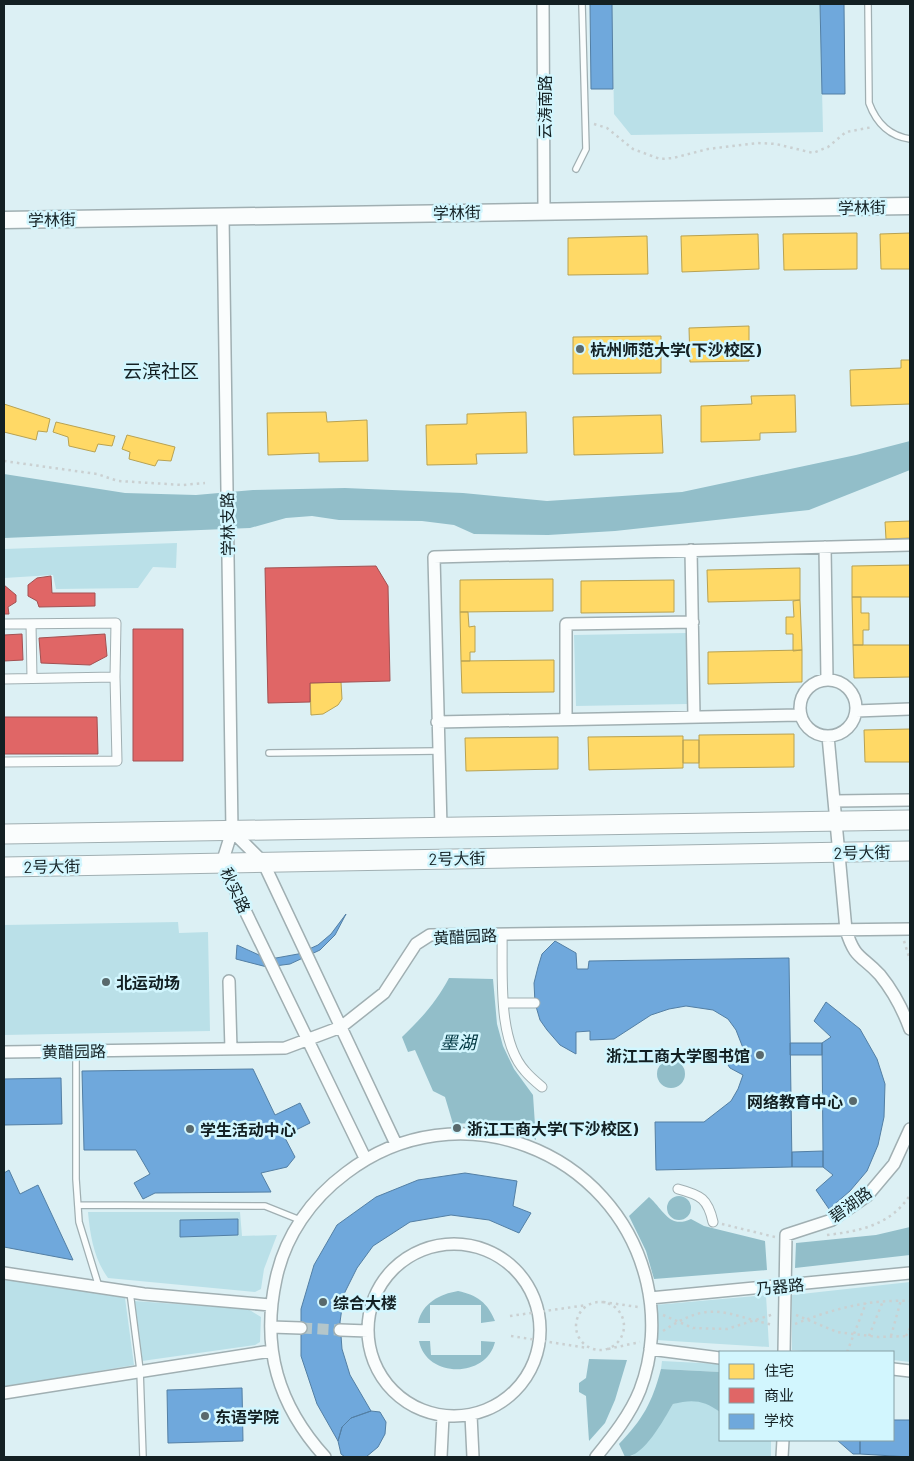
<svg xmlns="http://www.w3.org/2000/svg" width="914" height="1461" viewBox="0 0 914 1461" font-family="Barlow,'Noto Sans SC',sans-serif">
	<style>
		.green { fill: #bae0e8 }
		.water { fill: #92bec9 }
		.homes { fill: #ffd966; stroke: #b8a252 }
		.shops { fill: #e06666; stroke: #a25152 }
		.schools { fill: #6fa8dc; stroke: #537fa4 }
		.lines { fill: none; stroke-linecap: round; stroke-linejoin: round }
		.minor-tunnel { stroke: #b4c6ca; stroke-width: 11; stroke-dasharray: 11 5.5; stroke-linecap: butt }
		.service-casing { stroke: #a0afb2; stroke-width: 8 }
		.pedestrian-casing { stroke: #a0afb2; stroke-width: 11 }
		.minor-casing { stroke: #a0afb2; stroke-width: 14 }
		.secondary-casing { stroke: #a0afb2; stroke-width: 19 }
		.primary-casing { stroke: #a0afb2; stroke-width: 21 }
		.path { stroke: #cad0d1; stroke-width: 2.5; stroke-dasharray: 2.5 4; stroke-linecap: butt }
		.service { stroke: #fafdfd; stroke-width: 5.5 }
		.pedestrian { stroke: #fafdfd; stroke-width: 9 }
		.minor { stroke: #fafdfd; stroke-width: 11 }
		.secondary { stroke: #fafdfd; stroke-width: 16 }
		.primary { stroke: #fafdfd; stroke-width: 19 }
		.poi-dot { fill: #59696c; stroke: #d2f6fe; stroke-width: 2 }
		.labels { text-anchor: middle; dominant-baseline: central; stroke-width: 5; stroke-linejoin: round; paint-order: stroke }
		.street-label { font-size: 16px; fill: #132023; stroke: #d2f6fe }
		.poi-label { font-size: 16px; font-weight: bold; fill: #132023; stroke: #d2f6fe; text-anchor: start }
		.water-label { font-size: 18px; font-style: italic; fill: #003640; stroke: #d2f6fe }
		.quarter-label { font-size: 19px; fill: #132023; stroke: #d2f6fe }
	</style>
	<rect width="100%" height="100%" fill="#dcf0f4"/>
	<path class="green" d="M 612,4 L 820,4 L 823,132 L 631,135 L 614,114 Z
		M 177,543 L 176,568 L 153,567 L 138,588 L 56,589 L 53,575 L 4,578 L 4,549 Z
		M 686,633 L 687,704 L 576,706 L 574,635 Z
		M 178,922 L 179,933 L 208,932 L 210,1031 L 4,1035 L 4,925 Z
		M 88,1212 L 240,1212 L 242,1236 L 277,1235 L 264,1269 L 261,1289 L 255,1292 L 108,1278 C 94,1259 90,1235 88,1212 Z
		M 4,1279 L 125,1298 L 134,1365 L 4,1387 Z
		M 910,1282 L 910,1362 L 893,1360 L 893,1352 L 815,1352 L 792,1350 L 792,1295 Z
		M 766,1295 L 769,1347 L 656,1340 L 655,1305 Z
		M 134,1301 L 248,1309 L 261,1317 L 260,1342 L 255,1345 L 142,1361 Z
		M 662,1361 L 720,1364 L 720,1372 L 661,1369 Z
		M 691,1399 L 708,1403 L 720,1412 L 720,1440 L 771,1440 L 771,1457 L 631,1457 L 653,1435 L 673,1404 Z"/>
	<path class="water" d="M 910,441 L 910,470 L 809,510 L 615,531 L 548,535 L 474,534 L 454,525 L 422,521 L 339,520 L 312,516 L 286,518 L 250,528 L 4,538 L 4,474 L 125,493 L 196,495 L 253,490 L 345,488 L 463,493 L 547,501 L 682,492 L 856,455 Z
		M 449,978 L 493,979 L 497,1024 L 503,1046 L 514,1069 L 533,1095 L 536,1140 C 511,1124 482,1122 453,1124 L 445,1097 L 433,1091 L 415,1050 L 408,1052 L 402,1037 C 421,1019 437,1001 449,978 Z
		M657 1074a14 14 0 1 1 28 0a14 14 0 1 1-28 0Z
		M667 1208a12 12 0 1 1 24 0a12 12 0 1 1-24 0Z
		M 649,1197 C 664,1210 669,1229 691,1219 L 704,1226 L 765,1241 L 767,1270 L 654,1279 L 646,1251 L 629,1216 Z
		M 910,1227 L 910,1255 L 795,1268 L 796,1243 L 876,1235 Z
		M 458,1291 C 477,1295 488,1303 495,1321 L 481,1323 L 481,1305 L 430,1305 L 430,1323 L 418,1323 C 422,1303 440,1294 458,1291 Z
		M 419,1341 L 430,1341 L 431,1355 L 481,1355 L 481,1341 L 495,1342 C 486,1379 426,1378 419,1341 Z
		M 589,1359 L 627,1360 L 615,1400 L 605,1423 L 589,1441 L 586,1396 L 579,1392 L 579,1383 L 586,1378 Z
		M 661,1369 L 720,1372 L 720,1412 C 704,1400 692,1399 673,1404 C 664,1419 644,1457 625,1457 L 619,1444 C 643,1419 652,1403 661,1369 Z"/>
	<path class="homes" d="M 857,233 L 857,269 L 784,270 L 783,234 Z
		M 910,233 L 910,269 L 881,269 L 880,234 Z
		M 758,234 L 759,269 L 682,272 L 681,236 Z
		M 647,236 L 648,274 L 568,275 L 568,238 Z
		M 749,326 L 749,361 L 690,362 L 689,328 Z
		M 661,336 L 661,373 L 573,374 L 573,337 Z
		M 901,360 L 910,360 L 910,404 L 851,406 L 850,370 L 901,368 Z
		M 795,395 L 796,432 L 760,433 L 760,440 L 701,442 L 701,406 L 752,404 L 751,396 Z
		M 4,404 L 50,419 L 47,432 L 38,431 L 36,440 L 4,432 Z
		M 326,412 L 327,422 L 367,420 L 368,461 L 319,462 L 319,453 L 268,455 L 267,413 Z
		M 526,412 L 527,453 L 476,454 L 477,464 L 427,465 L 426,425 L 467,424 L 467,414 Z
		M 661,415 L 663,453 L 574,455 L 573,417 Z
		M 56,422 L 115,436 L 112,446 L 98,444 L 95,452 L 69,446 L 68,437 L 53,432 Z
		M 127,435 L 175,447 L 171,461 L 158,460 L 155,466 L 129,459 L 130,452 L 122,449 Z
		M 910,521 L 910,538 L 886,539 L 885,522 Z
		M 910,565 L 910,597 L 852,597 L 852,566 Z
		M 800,568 L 800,600 L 708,602 L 707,570 Z
		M 553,579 L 553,611 L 460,612 L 460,580 Z
		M 674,580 L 674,612 L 581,613 L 581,581 Z
		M 852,597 L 861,597 L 861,613 L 869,613 L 869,630 L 863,630 L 863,645 L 853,645 Z
		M 800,600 L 802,650 L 793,651 L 793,634 L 786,634 L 786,617 L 794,617 L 793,601 Z
		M 460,612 L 468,612 L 469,627 L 475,626 L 475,652 L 470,652 L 470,661 L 461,661 Z
		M 853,645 L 910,645 L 910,677 L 854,678 Z
		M 802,650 L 802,682 L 708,684 L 708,652 Z
		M 554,660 L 554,692 L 462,693 L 461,661 Z
		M 341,682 L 342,699 L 338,705 L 323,714 L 311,715 L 310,683 Z
		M 910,729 L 910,762 L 865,762 L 864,730 Z
		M 794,734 L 794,767 L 699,768 L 699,735 Z
		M 683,736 L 683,768 L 589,770 L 588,737 Z
		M 558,737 L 558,769 L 466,771 L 465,738 Z
		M 683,740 L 699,740 L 699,763 L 683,763 Z"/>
	<path class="shops" d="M 376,566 L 388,586 L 390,681 L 310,683 L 310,702 L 268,703 L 265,568 Z
		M 51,576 L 52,593 L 95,593 L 95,606 L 39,607 L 37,601 L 28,596 L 28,585 L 37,578 Z
		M 4,585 L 16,595 L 16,602 L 8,607 L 9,614 L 4,614 Z
		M 133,629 L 183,629 L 183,761 L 133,761 Z
		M 22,634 L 23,660 L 4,661 L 4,635 Z
		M 105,634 L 107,656 L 90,665 L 41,663 L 39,638 Z
		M 4,717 L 97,717 L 98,754 L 4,754 Z"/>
	<path class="schools" d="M 590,4 L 612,4 L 613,89 L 591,89 Z
		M 820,4 L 844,4 L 845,94 L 822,94 Z
		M 346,914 L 335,935 L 320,950 L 290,964 L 267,967 L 236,959 L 237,945 L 259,955 L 276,958 L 298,954 L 318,945 L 331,934 Z
		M 555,941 L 576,953 L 577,969 L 588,969 L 589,961 L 789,958 L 792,1167 L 656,1170 L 655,1122 L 704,1122 L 731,1101 L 738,1089 L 743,1075 L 730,1068 L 726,1062 L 729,1055 L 743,1048 L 736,1030 L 728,1019 L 713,1010 L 686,1006 L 669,1009 L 651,1015 L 614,1039 L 590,1040 L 590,1031 L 576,1032 L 576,1054 L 560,1045 L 547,1030 L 540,1020 L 535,1003 L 534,983 L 538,967 L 542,954 Z
		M 826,1002 L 860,1029 L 877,1059 L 885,1084 L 884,1117 L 878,1145 L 867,1171 L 850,1191 L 829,1209 L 816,1190 L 833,1175 L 823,1167 L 823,1151 L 822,1043 L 831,1037 L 814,1021 Z
		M 790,1043 L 822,1043 L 822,1055 L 790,1055 Z
		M 253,1069 L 275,1115 L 300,1103 L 310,1123 L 284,1136 L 295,1157 L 287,1167 L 261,1173 L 271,1192 L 155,1193 L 143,1199 L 134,1183 L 150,1174 L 136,1150 L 84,1150 L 82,1071 Z
		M 61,1078 L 62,1124 L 4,1125 L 4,1079 Z
		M 823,1151 L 823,1167 L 792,1167 L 792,1152 Z
		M 9,1170 L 20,1194 L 38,1185 L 73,1260 L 4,1247 L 4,1173 Z
		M 465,1173 L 517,1181 L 513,1206 L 531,1213 L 519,1233 L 489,1220 L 451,1215 L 410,1222 L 373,1246 L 357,1268 L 344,1294 L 340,1322 L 342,1349 L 350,1375 L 371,1411 L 351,1418 L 342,1427 L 338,1441 L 317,1404 L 301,1356 L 301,1309 L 314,1265 L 337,1225 L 376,1197 L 418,1180 Z
		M 238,1219 L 238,1235 L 180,1237 L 180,1220 Z
		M 242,1388 L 243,1441 L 168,1443 L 167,1390 Z
		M 371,1411 L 380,1412 L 386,1422 L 385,1434 L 378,1447 L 366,1457 L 345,1457 L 341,1454 L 338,1441 L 342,1427 L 351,1418 Z
		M 893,1420 L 910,1420 L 910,1457 L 860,1454 L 860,1440 L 893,1440 Z
		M 837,1440 L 860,1440 L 860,1454 L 853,1454 Z"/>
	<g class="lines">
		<path class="minor-tunnel" d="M 301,1328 L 340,1330"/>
		<g class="service-casing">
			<path id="service" d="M 868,4 L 869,103 C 876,122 889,136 910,139
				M 576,169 L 586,149 L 582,4
				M 269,753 L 438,751
				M 76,1051 L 76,1179 L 79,1222 L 99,1287
				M 78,1205 L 265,1206 L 300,1220
				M 130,1292 L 140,1370 L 143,1457"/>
		</g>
		<g class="pedestrian-casing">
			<path id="pedestrian" d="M 4,624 L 116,623 L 115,677 L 4,679
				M 31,624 L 32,678
				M 4,762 L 117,761 L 115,677
				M 502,934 C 503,974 497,1040 525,1071 C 530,1077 536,1082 542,1087
				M 504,1003 L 535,1003
				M 678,1189 C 701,1195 708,1199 713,1222"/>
		</g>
		<g class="minor-casing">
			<path id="minor" d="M 543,4 L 544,210
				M 223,216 L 232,831 L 222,863 L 365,1158
				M 825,547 L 827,680
				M 691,550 L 694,717
				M800 708a28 28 0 1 1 56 0a28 28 0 1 1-56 0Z
				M 856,711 L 910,709
				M 566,719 L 566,624 L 693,622
				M 437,722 L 800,715
				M 828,736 L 846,930 C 855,960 862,955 880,975 C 893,991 903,1010 910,1029
				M 835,801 L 910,800
				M 441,827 L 434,557 L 910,545
				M 232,831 L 263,862 L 396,1144
				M 229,981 L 231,1049
				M 4,1052 L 285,1048 L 341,1027 L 384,993 L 416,944 L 430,935 L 910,929
				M368 1330a86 86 0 1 1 172 0a86 86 0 1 1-172 0Z
				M 4,1273 L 144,1294 L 270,1305
				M 650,1298 L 910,1273
				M 271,1327 L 301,1328
				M 340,1330 L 368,1331
				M 650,1349 L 720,1358
				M 784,1352 L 786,1235 L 832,1220 L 867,1196 L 894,1164 L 910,1129
				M 893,1369 L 910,1371
				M 4,1393 L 271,1351
				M 471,1415 L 473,1457
				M 325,1457 C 278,1405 261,1348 276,1279 C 285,1236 311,1199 346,1173 C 457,1088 616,1149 647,1283 C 655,1318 653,1356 640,1390 C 630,1415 613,1436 596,1457
				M 441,1457 L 443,1416
				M 782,1457 L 783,1440"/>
		</g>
		<g class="secondary-casing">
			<path id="secondary" d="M 4,220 L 910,206"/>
		</g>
		<g class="primary-casing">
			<path id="primary" d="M 4,834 L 910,820
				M 4,867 L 910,851"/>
		</g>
		<path class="path" d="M 594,124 L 607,128 L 633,149 L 660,159 L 673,158 L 708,149 L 758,143 L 776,144 L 813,153 L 828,147 L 846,132 L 873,127
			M 4,461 L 97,474 L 118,481 L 183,485 L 205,483
			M 904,941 L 910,960
			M 722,1224 L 775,1237
			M 827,1235 C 860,1231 891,1225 910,1195
			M 603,1302 L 638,1307
			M576 1326a24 24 0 1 1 48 0a24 24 0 1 1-48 0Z
			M 663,1315 L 693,1328 L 727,1329 L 774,1314
			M 796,1315 L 837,1332 L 878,1337 L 910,1336
			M 510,1316 L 587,1305
			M 795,1324 C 832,1309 870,1299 910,1301
			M 663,1331 C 711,1299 724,1314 773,1325
			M 511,1336 L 588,1348
			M 869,1336 L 883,1301
			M 891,1336 L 901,1300
			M 906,1336 L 910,1328
			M 608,1349 L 640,1342
			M 847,1352 L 866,1303"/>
		<use href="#service" class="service"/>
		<use href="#pedestrian" class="pedestrian"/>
		<use href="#minor" class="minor"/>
		<use href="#secondary" class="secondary"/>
		<use href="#primary" class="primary"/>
	</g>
	<g class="poi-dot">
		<circle cx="580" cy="349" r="5"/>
		<circle cx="106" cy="982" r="5"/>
		<circle cx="760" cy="1055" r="5"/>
		<circle cx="853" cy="1101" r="5"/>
		<circle cx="457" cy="1128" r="5"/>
		<circle cx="190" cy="1129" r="5"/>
		<circle cx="323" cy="1302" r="5"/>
		<circle cx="205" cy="1416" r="5"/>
	</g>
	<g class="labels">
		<g class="street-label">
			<text transform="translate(544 107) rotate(-90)">云涛南路</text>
			<text transform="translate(862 207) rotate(-1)">学林街</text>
			<text transform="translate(457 212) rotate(-1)">学林街</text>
			<text transform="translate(52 219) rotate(-1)">学林街</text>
			<text transform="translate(227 524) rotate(-91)">学林支路</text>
			<text transform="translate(862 852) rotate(-1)">2号大街</text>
			<text transform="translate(457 858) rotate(-1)">2号大街</text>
			<text transform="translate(52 866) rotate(-1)">2号大街</text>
			<text transform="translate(236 890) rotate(65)">秋实路</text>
			<text transform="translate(465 936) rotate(-3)">黄醋园路</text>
			<text transform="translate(74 1051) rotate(-1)">黄醋园路</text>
			<text transform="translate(850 1204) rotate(-36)">碧湖路</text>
			<text transform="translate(780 1286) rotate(-6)">乃器路</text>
		</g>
		<g class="poi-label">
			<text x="590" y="349">杭州师范大学(下沙校区)</text>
			<text x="116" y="982">北运动场</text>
			<text x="750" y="1055" text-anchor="end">浙江工商大学图书馆</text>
			<text x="843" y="1101" text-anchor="end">网络教育中心</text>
			<text x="467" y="1128">浙江工商大学(下沙校区)</text>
			<text x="200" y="1129">学生活动中心</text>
			<text x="333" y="1302">综合大楼</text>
			<text x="215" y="1416">东语学院</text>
		</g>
		<g class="water-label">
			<text x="458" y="1042">墨湖</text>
		</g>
		<g class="quarter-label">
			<text x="161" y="370">云滨社区</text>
		</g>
	</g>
	<rect width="914" height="1461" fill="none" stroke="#132023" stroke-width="10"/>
	<rect x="719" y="1351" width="175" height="90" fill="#d2f6fe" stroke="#86a0a6"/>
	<rect x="729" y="1364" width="25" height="15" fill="#ffd966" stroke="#86a0a6"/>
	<text x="764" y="1376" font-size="15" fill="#132023">住宅</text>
	<rect x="729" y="1388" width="25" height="15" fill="#e06666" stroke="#86a0a6"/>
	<text x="764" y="1401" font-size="15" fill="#132023">商业</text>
	<rect x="729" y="1414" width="25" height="15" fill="#6fa8dc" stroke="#86a0a6"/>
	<text x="764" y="1426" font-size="15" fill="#132023">学校</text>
</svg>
